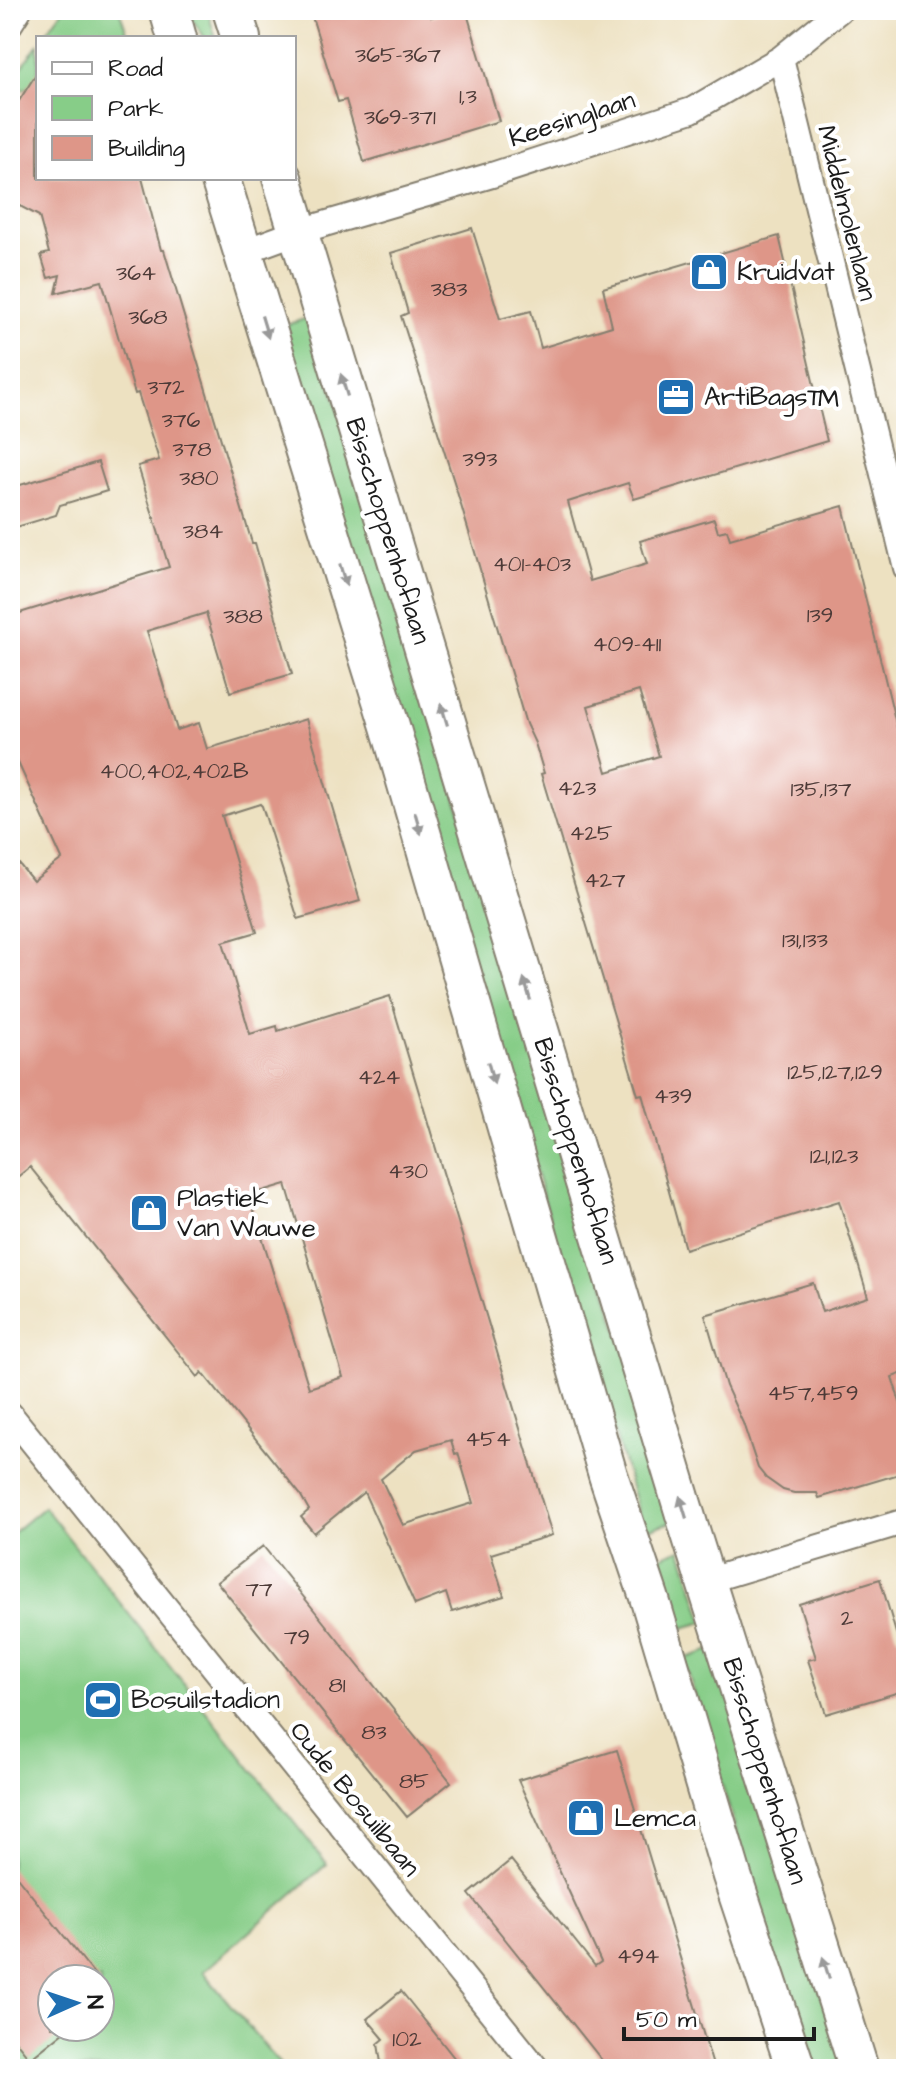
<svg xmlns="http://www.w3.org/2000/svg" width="916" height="2079" viewBox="0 0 916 2079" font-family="'Architects Daughter',sans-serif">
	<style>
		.green { fill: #87cd88; stroke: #527452; stroke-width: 2; fill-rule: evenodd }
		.building { fill: #de9688; fill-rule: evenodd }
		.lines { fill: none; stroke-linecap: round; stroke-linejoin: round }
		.street-casing { stroke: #847e6e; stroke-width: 28 }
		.primary-casing { stroke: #847e6e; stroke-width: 42 }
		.street { stroke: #fff; stroke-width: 24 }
		.primary { stroke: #fff; stroke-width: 38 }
		.oneway { fill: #999 }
		.labels { text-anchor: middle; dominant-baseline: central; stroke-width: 8; stroke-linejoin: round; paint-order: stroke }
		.number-label { font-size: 22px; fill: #4c3a37 }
		.street-label { font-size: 26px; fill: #1c1c1c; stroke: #fff }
		.poi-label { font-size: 26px; fill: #1c1c1c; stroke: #fff; text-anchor: start }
	</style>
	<rect width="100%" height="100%" fill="#fff"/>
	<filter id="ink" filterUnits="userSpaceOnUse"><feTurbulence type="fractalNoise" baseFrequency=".0125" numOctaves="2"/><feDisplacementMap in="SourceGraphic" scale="16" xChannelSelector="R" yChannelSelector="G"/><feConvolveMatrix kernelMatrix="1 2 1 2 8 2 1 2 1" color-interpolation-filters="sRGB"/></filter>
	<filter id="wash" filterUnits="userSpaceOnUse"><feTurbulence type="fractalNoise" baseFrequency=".006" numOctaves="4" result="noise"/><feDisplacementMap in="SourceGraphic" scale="32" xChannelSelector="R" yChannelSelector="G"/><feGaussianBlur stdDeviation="1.8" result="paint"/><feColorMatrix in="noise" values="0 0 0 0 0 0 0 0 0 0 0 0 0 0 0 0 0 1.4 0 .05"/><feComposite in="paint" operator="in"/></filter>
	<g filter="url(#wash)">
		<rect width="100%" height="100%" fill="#ede1c1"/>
		<path class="green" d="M 63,10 L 119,10 L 129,38 L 42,38 Z
			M 186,10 L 207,10 L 216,38 L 205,38 Z
			M 38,44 L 38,85 L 10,93 L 10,84 Z
			M 310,317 L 676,1521 L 644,1530 L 281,327 Z
			M 44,1507 L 327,1864 L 203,1972 L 284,2069 L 10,2069 L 10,1535 ZM 52,1979 L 100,1979 L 100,2027 L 52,2027 Z
			M 681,1549 L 704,1622 L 676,1630 L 653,1560 Z
			M 714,1649 L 844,2069 L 808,2069 L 684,1659 Z"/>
		<g id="blocks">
			<path class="building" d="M 310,10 L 429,10 L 431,17 L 455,10 L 466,10 L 499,121 L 364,162 L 346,100 L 338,102 Z
				M 38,71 L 38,178 L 142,178 L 161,250 L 164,250 L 252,543 L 255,543 L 292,674 L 230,692 L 206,613 L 147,631 L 177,730 L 199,723 L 207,749 L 306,719 L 360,901 L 298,919 L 262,806 L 260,804 L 222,816 L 257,932 L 223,942 L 250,1034 L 277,1026 L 278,1031 L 390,996 L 552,1535 L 491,1554 L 504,1596 L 452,1612 L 446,1593 L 415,1605 L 364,1492 L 314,1533 L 301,1517 L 309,1510 L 300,1494 L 202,1372 L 198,1377 L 30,1167 L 10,1183 L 10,853 L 33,881 L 62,859 L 10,745 L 10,616 L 169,567 L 138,466 L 159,460 L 138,393 L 135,394 L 102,281 L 56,293 L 60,275 L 48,278 L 41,255 L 49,253 L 39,216 L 10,201 L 10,115 ZM 286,1184 L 343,1377 L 309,1388 L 249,1195 ZM 451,1440 L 455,1454 L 458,1453 L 473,1503 L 403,1525 L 381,1479 L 416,1450 Z
				M 472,228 L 500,319 L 531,311 L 541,348 L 612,326 L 603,288 L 779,236 L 827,441 L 634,499 L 628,483 L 568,502 L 590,581 L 647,564 L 640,541 L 714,519 L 718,532 L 727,530 L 730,539 L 843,506 L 906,765 L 906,1372 L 892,1377 L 906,1421 L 906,1472 L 819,1498 L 817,1493 L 794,1493 L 783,1490 L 766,1478 L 758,1468 L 743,1423 L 726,1386 L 705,1315 L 813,1283 L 822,1312 L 868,1297 L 839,1201 L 685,1249 L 648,1116 L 642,1094 L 638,1095 L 541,774 L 544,773 L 535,743 L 526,724 L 455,485 L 401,316 L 408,313 L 391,253 ZM 639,691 L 659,756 L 607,772 L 588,706 Z
				M 98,462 L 107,491 L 60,505 L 56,515 L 10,529 L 10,488 Z
				M 263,1546 L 451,1782 L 407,1817 L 217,1582 Z
				M 880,1579 L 896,1633 L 906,1651 L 906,1690 L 826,1714 L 808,1660 L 816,1658 L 799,1604 Z
				M 617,1750 L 656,1879 L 714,2069 L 609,2069 L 469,1894 L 511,1860 L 595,1966 L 601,1962 L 518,1780 Z
				M 10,1868 L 98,1979 L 52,1979 L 52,2027 L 70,2027 L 30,2059 L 10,2034 Z
				M 401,1991 L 429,2026 L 463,2069 L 382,2069 L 378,2044 L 384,2039 L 367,2019 Z"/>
		</g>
	</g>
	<g filter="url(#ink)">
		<use href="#blocks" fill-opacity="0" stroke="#847e6e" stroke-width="2"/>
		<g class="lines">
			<g class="street-casing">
				<path id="street" d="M 10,24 L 19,10
					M 781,58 L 906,568
					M 242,252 L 297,232 L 492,175 L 692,110 L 781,58 L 840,10
					M 10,1414 L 537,2069
					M 706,1581 L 906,1521"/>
			</g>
			<g class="primary-casing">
				<path id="primary" d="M 169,10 L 177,38
					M 232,10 L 241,38
					M 220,178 L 390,726 L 608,1475 L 649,1597 L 732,1876 L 796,2069
					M 282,178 L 690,1531 L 859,2069"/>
			</g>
			<use href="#street" class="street"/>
			<use href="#primary" class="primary"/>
		</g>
		<defs><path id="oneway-solid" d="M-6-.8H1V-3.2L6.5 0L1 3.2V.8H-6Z" transform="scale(2)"/></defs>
		<g class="oneway">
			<use href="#oneway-solid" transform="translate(265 327) rotate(73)"/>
			<use href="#oneway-solid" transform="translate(344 385) rotate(-107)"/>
			<use href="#oneway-solid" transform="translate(343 575) rotate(73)"/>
			<use href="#oneway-solid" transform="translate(444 714) rotate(-107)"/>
			<use href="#oneway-solid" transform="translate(418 823) rotate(74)"/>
			<use href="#oneway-solid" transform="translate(527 989) rotate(-107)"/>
			<use href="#oneway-solid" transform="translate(491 1073) rotate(74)"/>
			<use href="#oneway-solid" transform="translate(683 1507) rotate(-107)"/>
			<use href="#oneway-solid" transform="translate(826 1968) rotate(-107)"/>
		</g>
	</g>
	<defs>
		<g id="shop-square" transform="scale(2)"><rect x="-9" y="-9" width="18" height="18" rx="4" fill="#1f6fb2" stroke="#fff"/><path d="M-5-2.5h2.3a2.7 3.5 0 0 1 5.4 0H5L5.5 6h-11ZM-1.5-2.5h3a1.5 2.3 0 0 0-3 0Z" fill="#fff"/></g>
		<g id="office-square" transform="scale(2)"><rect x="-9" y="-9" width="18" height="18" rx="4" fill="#1f6fb2" stroke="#fff"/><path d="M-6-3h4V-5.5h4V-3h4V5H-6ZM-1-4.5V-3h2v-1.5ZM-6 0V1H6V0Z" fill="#fff"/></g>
		<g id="stadium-square" transform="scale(2)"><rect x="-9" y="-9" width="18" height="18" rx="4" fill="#1f6fb2" stroke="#fff"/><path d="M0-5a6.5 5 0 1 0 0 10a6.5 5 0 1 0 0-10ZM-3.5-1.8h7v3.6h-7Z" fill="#fff"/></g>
	</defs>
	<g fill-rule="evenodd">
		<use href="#shop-square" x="709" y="272"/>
		<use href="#office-square" x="676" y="397"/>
		<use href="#shop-square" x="149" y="1213"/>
		<use href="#stadium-square" x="103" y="1700"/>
		<use href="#shop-square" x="586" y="1818"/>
	</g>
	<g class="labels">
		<g class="number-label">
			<text x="398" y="55">365-367</text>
			<text x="468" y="96">1,3</text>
			<text x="400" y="117">369-371</text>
			<text x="136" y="273">364</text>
			<text x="449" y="289">383</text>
			<text x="148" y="317">368</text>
			<text x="166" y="387">372</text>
			<text x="181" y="420">376</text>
			<text x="192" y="449">378</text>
			<text x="480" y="459">393</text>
			<text x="199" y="478">380</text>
			<text x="203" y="531">384</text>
			<text x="532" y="564">401-403</text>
			<text x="820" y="615">139</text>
			<text x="243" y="616">388</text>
			<text x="627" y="644">409-411</text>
			<text x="174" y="771">400,402,402B</text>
			<text x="577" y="788">423</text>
			<text x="821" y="789">135,137</text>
			<text x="591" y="833">425</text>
			<text x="605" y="880">427</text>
			<text x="805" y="940">131,133</text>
			<text x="835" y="1072">125,127,129</text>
			<text x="379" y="1077">424</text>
			<text x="673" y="1096">439</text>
			<text x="834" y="1156">121,123</text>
			<text x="408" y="1171">430</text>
			<text x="813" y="1393">457,459</text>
			<text x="488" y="1439">454</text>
			<text x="259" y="1589">77</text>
			<text x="847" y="1618">2</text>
			<text x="297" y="1637">79</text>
			<text x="337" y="1685">81</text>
			<text x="374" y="1732">83</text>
			<text x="414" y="1781">85</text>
			<text x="638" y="1956">494</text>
			<text x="407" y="2039">102</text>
		</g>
		<g class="street-label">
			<text transform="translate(572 119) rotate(-18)">Keesinglaan</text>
			<text transform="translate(847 213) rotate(76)">Middelmolenlaan</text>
			<text transform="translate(388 531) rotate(73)">Bisschoppenhoflaan</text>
			<text transform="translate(576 1151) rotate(73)">Bisschoppenhoflaan</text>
			<text transform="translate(765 1771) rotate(73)">Bisschoppenhoflaan</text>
			<text transform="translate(355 1799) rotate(51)">Oude Bosuilbaan</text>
		</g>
		<g class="poi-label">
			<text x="737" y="272">Kruidvat</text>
			<text x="704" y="397">ArtiBags™</text>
			<text x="177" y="1198">Plastiek<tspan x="177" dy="30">Van Wauwe</tspan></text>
			<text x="131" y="1700">Bosuilstadion</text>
			<text x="614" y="1818">Lemca</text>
		</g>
	</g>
	<rect width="916" height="2079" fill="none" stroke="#fff" stroke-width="40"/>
	<rect x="36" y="36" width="260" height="144" fill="#ffffff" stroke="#a4a4a4" stroke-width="2"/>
	<rect x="52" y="62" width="40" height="12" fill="#ffffff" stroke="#a4a4a4" stroke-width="2"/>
	<text x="108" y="76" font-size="24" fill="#1c1c1c">Road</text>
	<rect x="52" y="96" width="40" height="24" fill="#87cd88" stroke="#a4a4a4" stroke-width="2"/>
	<text x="108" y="116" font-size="24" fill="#1c1c1c">Park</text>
	<rect x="52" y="136" width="40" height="24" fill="#de9688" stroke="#a4a4a4" stroke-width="2"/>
	<text x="108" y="156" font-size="24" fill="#1c1c1c">Building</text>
	<g transform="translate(76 2003) rotate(87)"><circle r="38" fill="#ffffff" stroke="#a4a4a4" stroke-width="2"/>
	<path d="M0-6L14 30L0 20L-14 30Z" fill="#1f6fb2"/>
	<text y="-12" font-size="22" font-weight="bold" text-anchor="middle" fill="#1c1c1c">N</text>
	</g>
	<path d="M624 2027v12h190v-12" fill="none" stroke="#1c1c1c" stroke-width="4"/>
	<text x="636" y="2027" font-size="24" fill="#1c1c1c" stroke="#ffffff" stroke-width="6" paint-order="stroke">50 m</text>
</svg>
